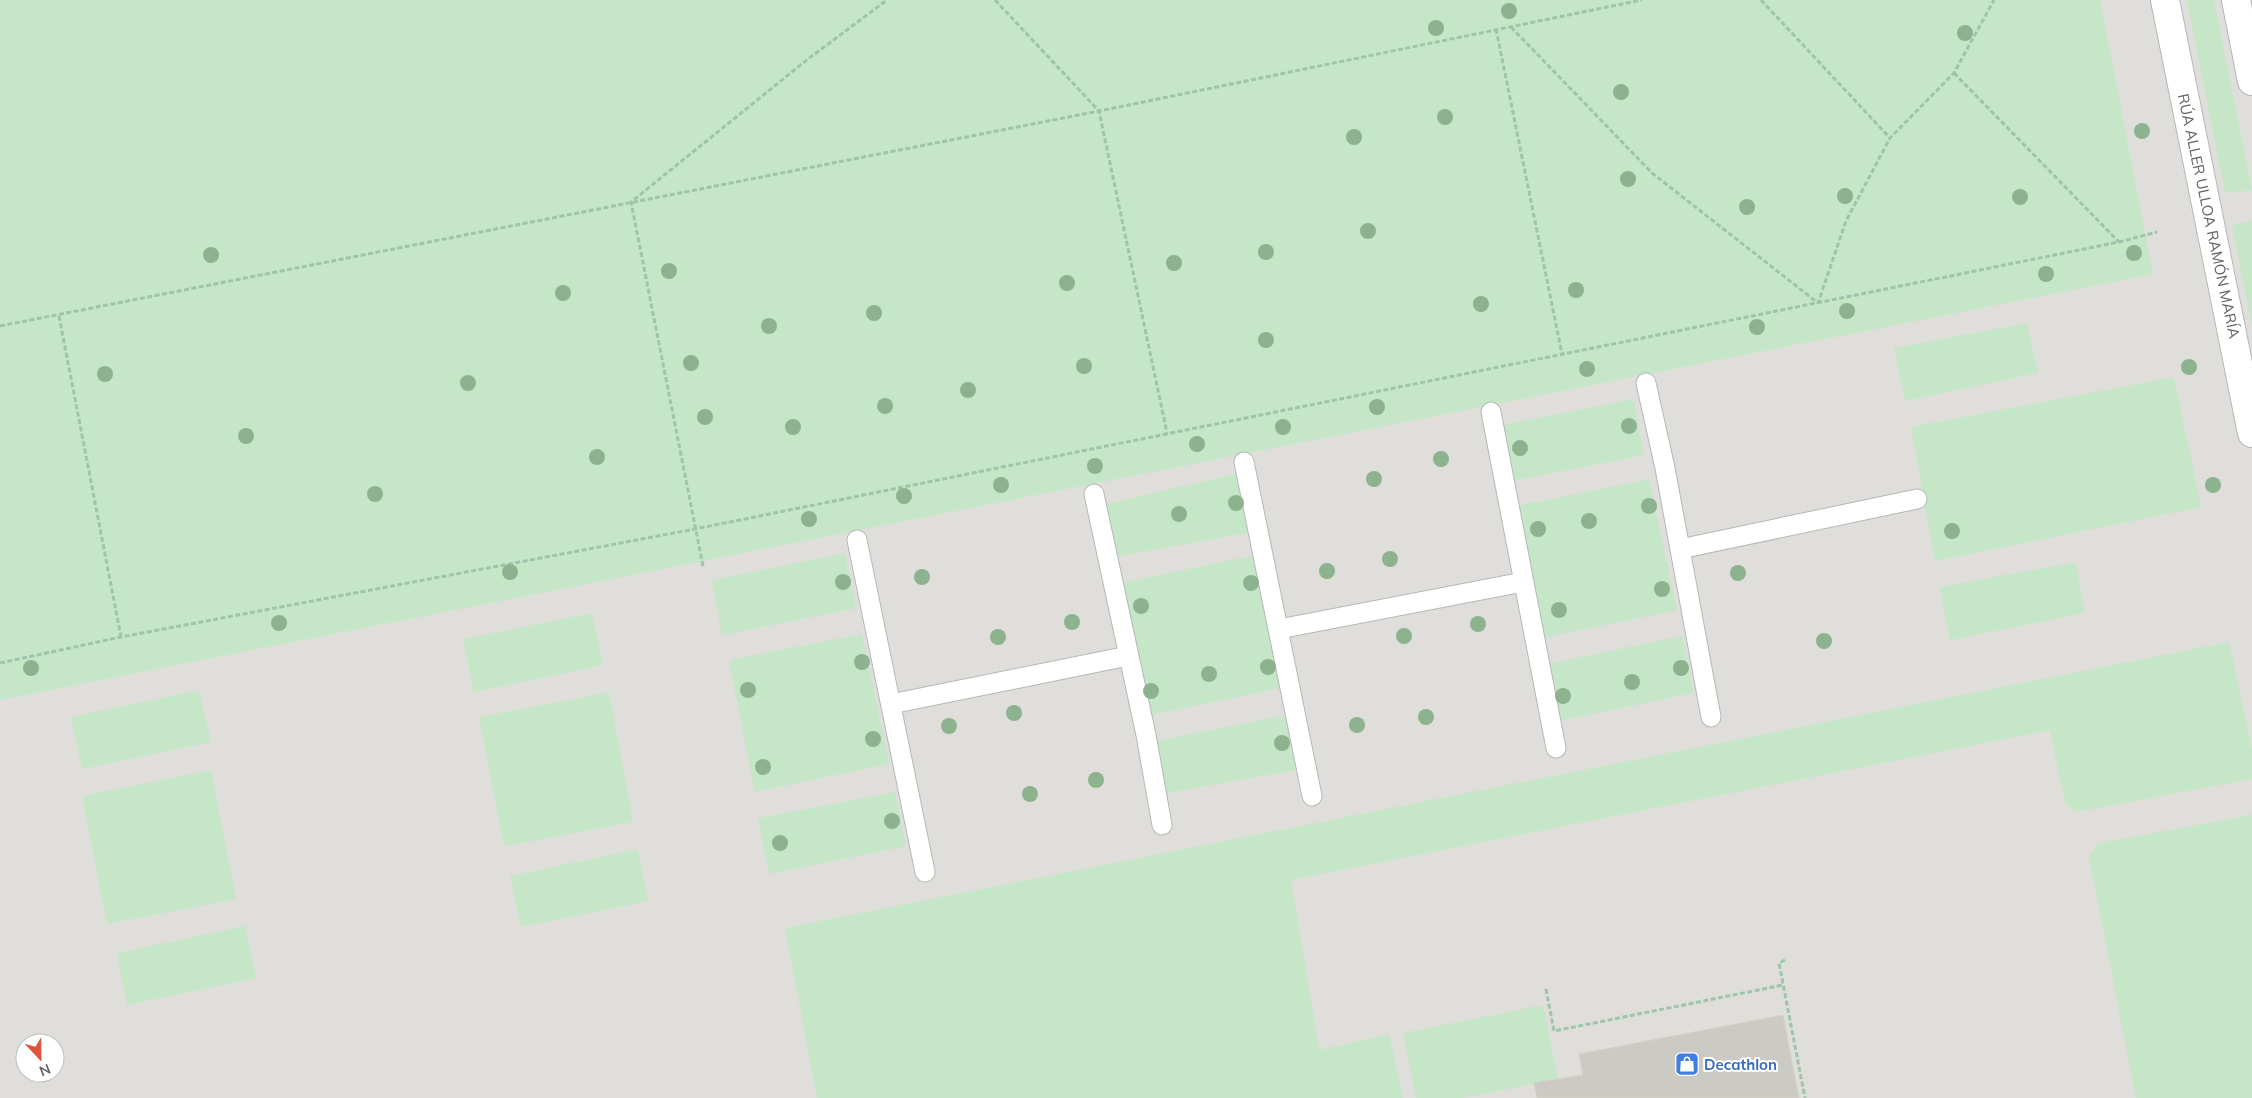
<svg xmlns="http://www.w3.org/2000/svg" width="2252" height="1098" viewBox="0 0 2252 1098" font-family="Mulish,sans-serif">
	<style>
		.industrial { fill: #dfdeda; fill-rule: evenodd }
		.green { fill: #c6e6c8 }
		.building { fill: #cccac4; stroke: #d5d1c6 }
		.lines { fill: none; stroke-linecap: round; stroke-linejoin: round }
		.lane-casing { stroke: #b5b7bb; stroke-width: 21 }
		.street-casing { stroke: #b5b7bb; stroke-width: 30 }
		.path { stroke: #9ec4ab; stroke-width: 3; stroke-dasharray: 5 2.5; stroke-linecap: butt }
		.lane { stroke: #fff; stroke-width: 19 }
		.street { stroke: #fff; stroke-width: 28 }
		.tree { fill: #8cb38d }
		.labels { text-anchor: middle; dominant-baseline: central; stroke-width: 4; stroke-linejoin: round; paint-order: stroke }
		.street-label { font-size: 15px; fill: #5f6267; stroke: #fff }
		.shop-label { font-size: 15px; font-weight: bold; fill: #366cbe; stroke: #fff; text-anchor: start }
	</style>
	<rect width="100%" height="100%" fill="#f0efe8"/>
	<path class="industrial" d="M 0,0 L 2252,0 L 2252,1098 L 0,1098 ZM 25,1043 L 55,1043 L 55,1073 L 25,1073 Z"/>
	<path class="green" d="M 0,0 L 2100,0 L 2153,274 L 0,700 Z
		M 2187,0 L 2214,0 L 2252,190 L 2225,193 Z
		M 2252,220 L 2252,327 L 2232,226 Z
		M 2027,323 L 2038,373 L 1905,401 L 1894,348 Z
		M 2174,377 L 2201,507 L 1935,561 L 1911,427 Z
		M 1633,399 L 1644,455 L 1512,481 L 1501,425 Z
		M 1240,473 L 1251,532 L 1116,557 L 1106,504 Z
		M 1649,479 L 1677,610 L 1542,638 L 1517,506 Z
		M 845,553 L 856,608 L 722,635 L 712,580 Z
		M 1255,555 L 1281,688 L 1146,716 L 1121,583 Z
		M 2076,562 L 2085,613 L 1950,640 L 1940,587 Z
		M 592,613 L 603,665 L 474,692 L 463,639 Z
		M 862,634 L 889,764 L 755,792 L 729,660 Z
		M 1682,636 L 1694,693 L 1558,721 L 1547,664 Z
		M 2229,642 L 2252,749 L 2252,779 L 2076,812 L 2065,804 L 2050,730 L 1291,880 L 1319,1050 L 1389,1034 L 1403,1098 L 817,1098 L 785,928 Z
		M 199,690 L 211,742 L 82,769 L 71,717 Z
		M 609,692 L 633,822 L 504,846 L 479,717 Z
		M 1286,715 L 1296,770 L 1161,794 L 1151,742 Z
		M 211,770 L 236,899 L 107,924 L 82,796 Z
		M 895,792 L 906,846 L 769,874 L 758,818 Z
		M 2252,815 L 2252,1098 L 2136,1098 L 2089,857 L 2098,843 Z
		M 638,849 L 648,901 L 521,927 L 510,876 Z
		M 245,926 L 256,978 L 127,1005 L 117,953 Z
		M 1543,1005 L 1558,1079 L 1462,1098 L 1416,1098 L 1403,1033 Z"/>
	<path class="building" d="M 1783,1015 L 1799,1098 L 1537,1098 L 1534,1083 L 1583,1075 L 1579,1054 Z"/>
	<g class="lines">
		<g class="lane-casing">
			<path id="lane" d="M 1646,383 L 1665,468 L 1711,717
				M 1491,412 L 1556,748
				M 1244,462 L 1312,796
				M 1094,494 L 1146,735 L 1162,825
				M 857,540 L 925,872
				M 1680,549 L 1917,499
				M 1279,629 L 1523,582
				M 891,704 L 1128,656"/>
		</g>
		<g class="street-casing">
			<path id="street" d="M 2165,0 L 2252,433
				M 2236,0 L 2252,81"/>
		</g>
		<path class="path" d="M 995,0 L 1099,111 L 1167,433
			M 1761,0 L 1890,138
			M 1511,27 L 1652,173 L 1818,303 L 1846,221 L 1890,138 L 1954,73 L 1994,0
			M 1496,29 L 1562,354
			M 1954,73 L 2119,242
			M 59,316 L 121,637
			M 0,326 L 1099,111 L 1642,0
			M 703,566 L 631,202 L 808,59 L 887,0
			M 0,663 L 121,637 L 695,529 L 2119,242 L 2157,232
			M 1785,960 L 1779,963 L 1805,1098
			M 1546,989 L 1554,1031 L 1783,985"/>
		<use href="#lane" class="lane"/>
		<use href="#street" class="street"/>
	</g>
	<g class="tree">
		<circle cx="1509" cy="11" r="8"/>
		<circle cx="1436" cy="28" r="8"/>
		<circle cx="1965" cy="33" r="8"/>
		<circle cx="1621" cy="92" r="8"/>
		<circle cx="1445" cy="117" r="8"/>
		<circle cx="2142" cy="131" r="8"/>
		<circle cx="1354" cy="137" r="8"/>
		<circle cx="1628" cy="179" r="8"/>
		<circle cx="1845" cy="196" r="8"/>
		<circle cx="2020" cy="197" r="8"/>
		<circle cx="1747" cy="207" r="8"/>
		<circle cx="1368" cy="231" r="8"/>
		<circle cx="1266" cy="252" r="8"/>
		<circle cx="2134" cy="253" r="8"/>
		<circle cx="211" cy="255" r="8"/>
		<circle cx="1174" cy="263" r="8"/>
		<circle cx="669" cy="271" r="8"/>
		<circle cx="2046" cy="274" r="8"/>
		<circle cx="1067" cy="283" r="8"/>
		<circle cx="1576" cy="290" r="8"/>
		<circle cx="563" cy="293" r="8"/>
		<circle cx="1481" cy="304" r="8"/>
		<circle cx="1847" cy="311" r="8"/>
		<circle cx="874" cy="313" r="8"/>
		<circle cx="769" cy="326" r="8"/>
		<circle cx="1757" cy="327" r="8"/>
		<circle cx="1266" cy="340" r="8"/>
		<circle cx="691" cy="363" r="8"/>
		<circle cx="1084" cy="366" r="8"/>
		<circle cx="2189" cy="367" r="8"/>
		<circle cx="1587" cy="369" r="8"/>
		<circle cx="105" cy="374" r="8"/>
		<circle cx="468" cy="383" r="8"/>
		<circle cx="968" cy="390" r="8"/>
		<circle cx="885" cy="406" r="8"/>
		<circle cx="1377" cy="407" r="8"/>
		<circle cx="705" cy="417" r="8"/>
		<circle cx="1629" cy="426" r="8"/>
		<circle cx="793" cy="427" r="8"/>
		<circle cx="1283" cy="427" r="8"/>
		<circle cx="246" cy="436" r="8"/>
		<circle cx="1197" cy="444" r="8"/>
		<circle cx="1520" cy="448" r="8"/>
		<circle cx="597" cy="457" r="8"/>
		<circle cx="1441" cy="459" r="8"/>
		<circle cx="1095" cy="466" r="8"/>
		<circle cx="1374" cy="479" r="8"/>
		<circle cx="1001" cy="485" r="8"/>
		<circle cx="2213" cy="485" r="8"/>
		<circle cx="375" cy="494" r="8"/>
		<circle cx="904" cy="496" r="8"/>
		<circle cx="1236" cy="503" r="8"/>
		<circle cx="1649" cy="506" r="8"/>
		<circle cx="1179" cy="514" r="8"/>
		<circle cx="809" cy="519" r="8"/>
		<circle cx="1589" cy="521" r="8"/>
		<circle cx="1538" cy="529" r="8"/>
		<circle cx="1952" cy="531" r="8"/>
		<circle cx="1390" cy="559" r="8"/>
		<circle cx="1327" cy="571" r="8"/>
		<circle cx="510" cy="572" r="8"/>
		<circle cx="1738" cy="573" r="8"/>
		<circle cx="922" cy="577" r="8"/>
		<circle cx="843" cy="582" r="8"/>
		<circle cx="1251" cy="583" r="8"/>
		<circle cx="1662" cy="589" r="8"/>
		<circle cx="1141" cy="606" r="8"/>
		<circle cx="1559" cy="610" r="8"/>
		<circle cx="1072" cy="622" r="8"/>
		<circle cx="279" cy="623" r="8"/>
		<circle cx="1478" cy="624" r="8"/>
		<circle cx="1404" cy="636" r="8"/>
		<circle cx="998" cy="637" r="8"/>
		<circle cx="1824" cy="641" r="8"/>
		<circle cx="862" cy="662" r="8"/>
		<circle cx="1268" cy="667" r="8"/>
		<circle cx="31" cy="668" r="8"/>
		<circle cx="1681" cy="668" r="8"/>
		<circle cx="1209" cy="674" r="8"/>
		<circle cx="1632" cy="682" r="8"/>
		<circle cx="748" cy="690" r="8"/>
		<circle cx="1151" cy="691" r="8"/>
		<circle cx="1563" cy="696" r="8"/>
		<circle cx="1014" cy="713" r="8"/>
		<circle cx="1426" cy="717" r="8"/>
		<circle cx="1357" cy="725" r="8"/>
		<circle cx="949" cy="726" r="8"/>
		<circle cx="873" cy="739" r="8"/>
		<circle cx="1282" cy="743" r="8"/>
		<circle cx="763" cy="767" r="8"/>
		<circle cx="1096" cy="780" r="8"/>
		<circle cx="1030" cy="794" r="8"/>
		<circle cx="892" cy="821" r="8"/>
		<circle cx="780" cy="843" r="8"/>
	</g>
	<defs>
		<g id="shop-square" transform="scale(1.25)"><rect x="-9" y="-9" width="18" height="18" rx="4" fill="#3f7fe0" stroke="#fff"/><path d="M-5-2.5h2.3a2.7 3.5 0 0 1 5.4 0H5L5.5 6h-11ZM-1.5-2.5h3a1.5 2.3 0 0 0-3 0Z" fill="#fff"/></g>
	</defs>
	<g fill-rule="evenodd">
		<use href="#shop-square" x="1687" y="1064"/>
	</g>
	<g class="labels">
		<g class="street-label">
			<text transform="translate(2209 216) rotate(78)">RÚA ALLER ULLOA RAMÓN MARÍA</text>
		</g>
		<g class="shop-label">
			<text x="1704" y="1064">Decathlon</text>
		</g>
	</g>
	<g transform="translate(40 1058) rotate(158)"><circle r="24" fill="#ffffff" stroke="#bfc0c2"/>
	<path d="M0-4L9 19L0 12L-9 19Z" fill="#df553f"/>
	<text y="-8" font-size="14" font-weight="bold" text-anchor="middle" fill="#5f6267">N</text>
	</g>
</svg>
